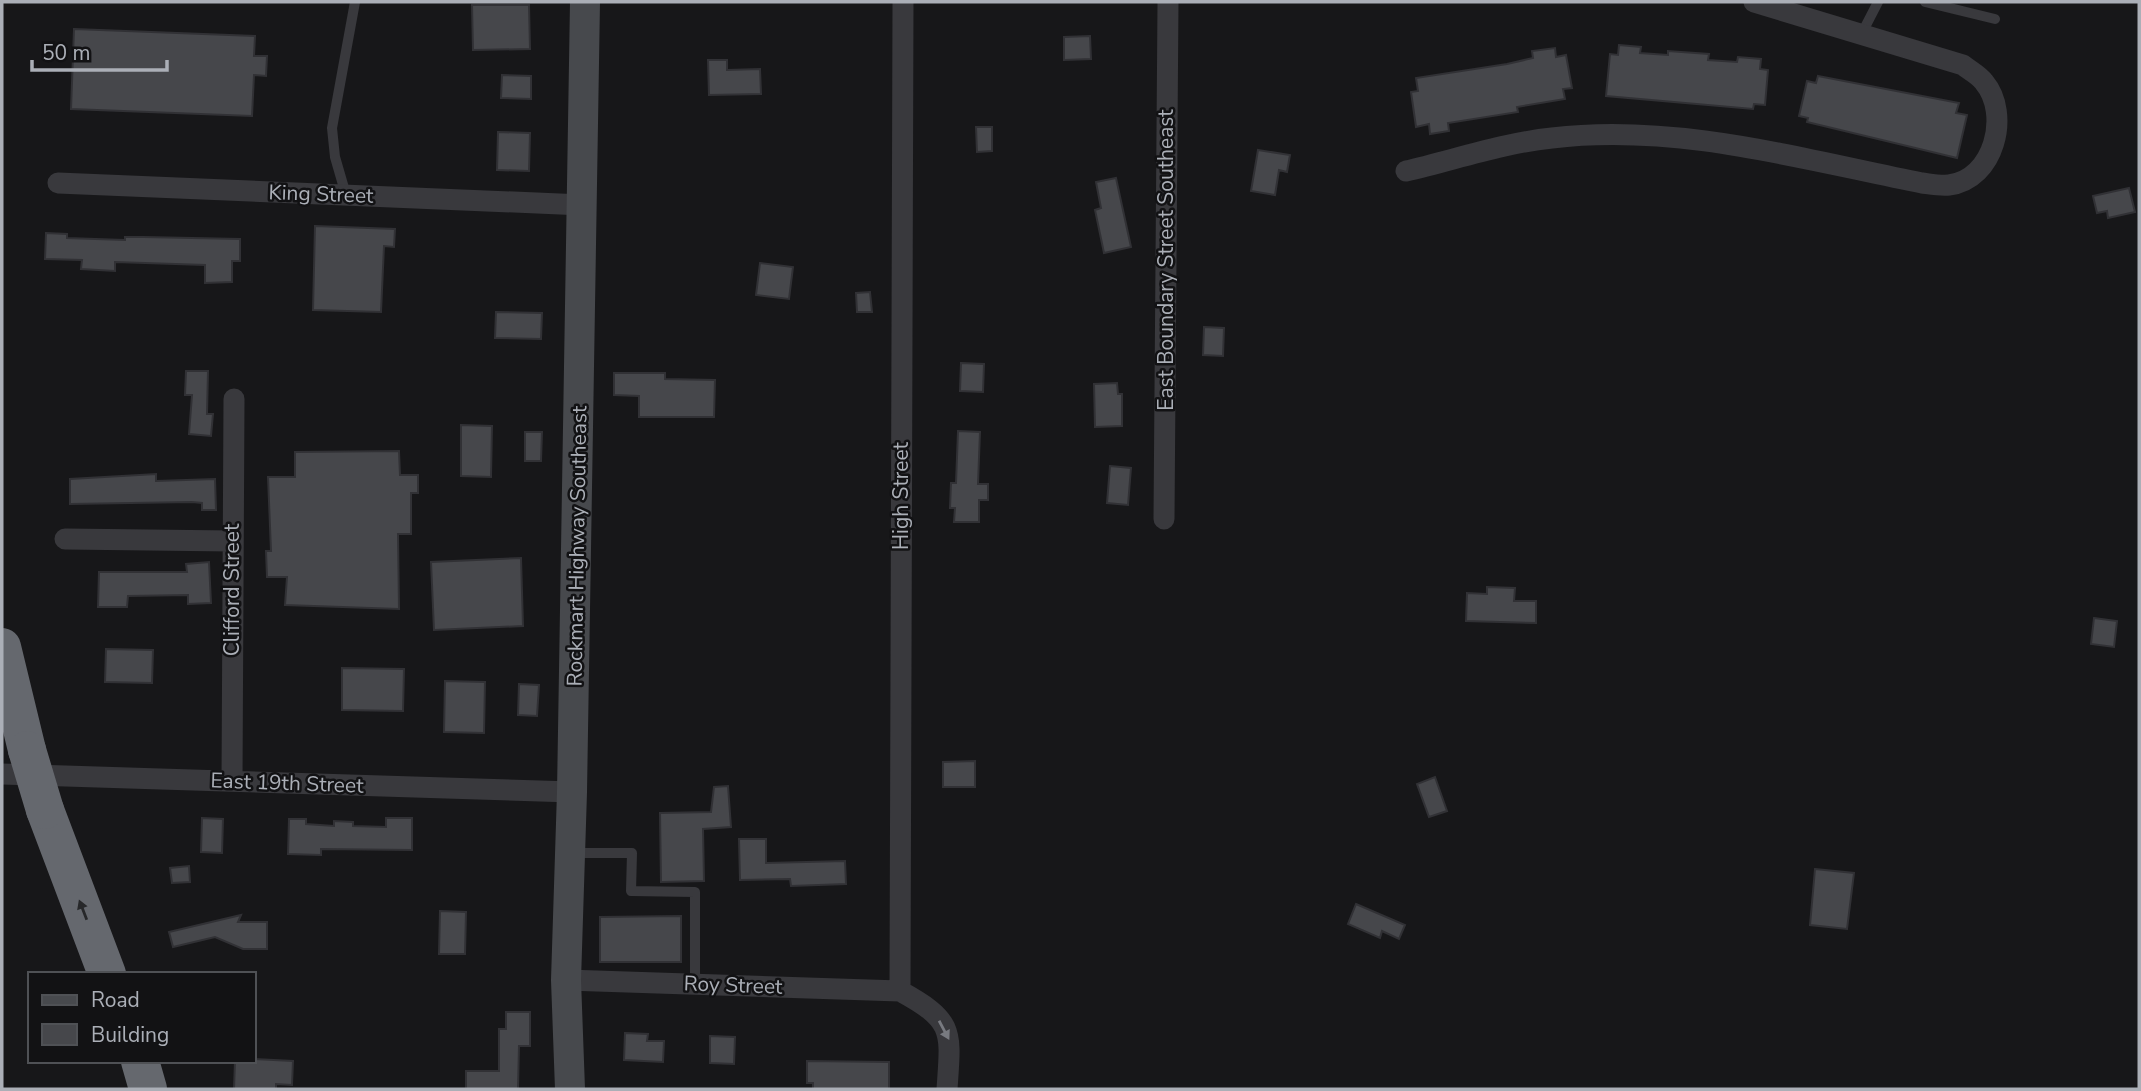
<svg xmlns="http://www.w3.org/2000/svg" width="2141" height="1091" viewBox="0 0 2141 1091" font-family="'Nunito Sans',sans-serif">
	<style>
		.building { fill: #46474b; stroke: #313135; stroke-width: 2 }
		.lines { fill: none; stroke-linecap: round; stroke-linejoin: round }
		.lane { stroke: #39393d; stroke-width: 10 }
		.street { stroke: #39393d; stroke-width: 21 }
		.secondary { stroke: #47494d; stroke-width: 30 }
		.highway { stroke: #65686e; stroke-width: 38 }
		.highway-bridge { stroke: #65686e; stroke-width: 38 }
		.oneway { fill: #27282a }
		.oneway2 { fill: #787a80 }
		.labels { text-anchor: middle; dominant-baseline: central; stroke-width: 5; stroke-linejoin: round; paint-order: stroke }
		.street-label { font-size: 21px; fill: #abafb7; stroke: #121214 }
	</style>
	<rect width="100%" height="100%" fill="#171719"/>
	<path class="building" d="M 472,5 L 529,5 L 530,49 L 473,50 Z
		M 74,29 L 255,36 L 254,56 L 267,56 L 266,76 L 254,75 L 252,116 L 71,109 Z
		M 1090,36 L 1091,59 L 1064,60 L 1064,37 Z
		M 1619,45 L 1641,47 L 1640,53 L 1668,55 L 1668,51 L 1709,54 L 1708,60 L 1737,62 L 1738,57 L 1761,59 L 1760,69 L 1768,70 L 1765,105 L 1754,104 L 1753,109 L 1606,96 L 1610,54 L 1618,55 Z
		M 1555,48 L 1556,57 L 1566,55 L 1572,88 L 1563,89 L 1565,99 L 1517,107 L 1518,112 L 1448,123 L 1449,131 L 1430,134 L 1429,124 L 1416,127 L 1411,92 L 1418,91 L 1416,78 L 1507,64 L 1533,58 L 1532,51 Z
		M 708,60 L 727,60 L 727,70 L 760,69 L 761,94 L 709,95 Z
		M 502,75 L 531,76 L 531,99 L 501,98 Z
		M 1818,76 L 1959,103 L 1956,113 L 1967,115 L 1957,158 L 1807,122 L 1808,118 L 1799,116 L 1807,81 L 1816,83 Z
		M 976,127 L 992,127 L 992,151 L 977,152 Z
		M 498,132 L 530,133 L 529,171 L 497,170 Z
		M 1258,150 L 1290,155 L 1287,172 L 1279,170 L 1275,195 L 1251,191 Z
		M 1116,178 L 1131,247 L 1104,253 L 1095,210 L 1101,208 L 1096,182 Z
		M 2129,188 L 2135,212 L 2108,218 L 2107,211 L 2097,213 L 2093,196 Z
		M 315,226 L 395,229 L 394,247 L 384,246 L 381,312 L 313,310 Z
		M 46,233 L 67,234 L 67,238 L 125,240 L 125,237 L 144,237 L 240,239 L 240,261 L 232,261 L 232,282 L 205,283 L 205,265 L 115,262 L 115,271 L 81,269 L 82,260 L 45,259 Z
		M 760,263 L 793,267 L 789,299 L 756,295 Z
		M 870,292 L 872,312 L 857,312 L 856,293 Z
		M 496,312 L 542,313 L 541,339 L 495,338 Z
		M 1204,327 L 1224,328 L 1223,356 L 1203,355 Z
		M 961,363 L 984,364 L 983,392 L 960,391 Z
		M 186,371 L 208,371 L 207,414 L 213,414 L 211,436 L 189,434 L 192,395 L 185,395 Z
		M 614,373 L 665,373 L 665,379 L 715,380 L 714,417 L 639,417 L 639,396 L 614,395 Z
		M 1117,383 L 1118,394 L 1122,394 L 1122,426 L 1095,427 L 1094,384 Z
		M 461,425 L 492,426 L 491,477 L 461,476 Z
		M 958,431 L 980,432 L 978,484 L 988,484 L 988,500 L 979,500 L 979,522 L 954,522 L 955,508 L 950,508 L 951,483 L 956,483 Z
		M 525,432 L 542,432 L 541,461 L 525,461 Z
		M 399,451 L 400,475 L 418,475 L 418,493 L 411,493 L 411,534 L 398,534 L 399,609 L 285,605 L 287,577 L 267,577 L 266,551 L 271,551 L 268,477 L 295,477 L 295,452 Z
		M 1110,466 L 1131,468 L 1128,505 L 1107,503 Z
		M 156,474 L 156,481 L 215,479 L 216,510 L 202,510 L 202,503 L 192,502 L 70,504 L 70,479 Z
		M 521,558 L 523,626 L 434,630 L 431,562 Z
		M 209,562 L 211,603 L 188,604 L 188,595 L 128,596 L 127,607 L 98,607 L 99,572 L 187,572 L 186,564 Z
		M 1487,587 L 1515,588 L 1514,601 L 1536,601 L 1536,623 L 1466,621 L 1467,593 L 1487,594 Z
		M 2094,618 L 2117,621 L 2114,647 L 2091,644 Z
		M 106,649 L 153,650 L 152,683 L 105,682 Z
		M 342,668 L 404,669 L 403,711 L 342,710 Z
		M 445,681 L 485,682 L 484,733 L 444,732 Z
		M 519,684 L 539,685 L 537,716 L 518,715 Z
		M 975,761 L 975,787 L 943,787 L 943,762 Z
		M 1435,777 L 1447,811 L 1429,817 L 1417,784 Z
		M 728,786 L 731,827 L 703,829 L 704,881 L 661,882 L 660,813 L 711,812 L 714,787 Z
		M 202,818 L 223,819 L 222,853 L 201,852 Z
		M 386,818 L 412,818 L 412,850 L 321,849 L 321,855 L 288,854 L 289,819 L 306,819 L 306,824 L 334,826 L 334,821 L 353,822 L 353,826 L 386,827 Z
		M 739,839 L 766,839 L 766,863 L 845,861 L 846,884 L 791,886 L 790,879 L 740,880 Z
		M 189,866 L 190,882 L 172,883 L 170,868 Z
		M 1815,869 L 1854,873 L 1847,929 L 1810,925 Z
		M 1356,904 L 1405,925 L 1399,939 L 1382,931 L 1380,938 L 1348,924 Z
		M 440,911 L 466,912 L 465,954 L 439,954 Z
		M 241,915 L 238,922 L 267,922 L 267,949 L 243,949 L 215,937 L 173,947 L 169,932 Z
		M 681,916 L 681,962 L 600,962 L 600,917 Z
		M 506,1012 L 530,1012 L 530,1046 L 519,1046 L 518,1089 L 466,1089 L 466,1071 L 499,1071 L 499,1029 L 506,1029 Z
		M 625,1033 L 648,1034 L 647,1041 L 664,1041 L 663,1062 L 624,1060 Z
		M 710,1036 L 735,1037 L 734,1064 L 710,1063 Z
		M 254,1059 L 293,1061 L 292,1085 L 276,1084 L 276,1089 L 234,1089 L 235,1061 Z
		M 807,1061 L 889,1062 L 889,1089 L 813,1089 L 813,1083 L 807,1083 Z"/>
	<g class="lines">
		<path class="lane" d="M 1925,2 L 1995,19
			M 1861,35 L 1878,2
			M 346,195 L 335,157 L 332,128 L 355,2
			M 573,853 L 632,853 L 631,891 L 695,892 L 695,984"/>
		<path class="street" d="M 1406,171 C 1454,160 1503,143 1552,138 C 1676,123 1801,159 1922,183 C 1930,184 1941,186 1949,185 C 1994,180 2011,114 1984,82 C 1979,75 1969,70 1963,65 L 1754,2
			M 58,183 L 583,205
			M 1164,519 L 1168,2
			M 65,539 L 232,541
			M 2,774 L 572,792
			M 232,781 L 234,399
			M 566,980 L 900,991 C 955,1021 951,1031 947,1089
			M 900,991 L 903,2"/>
		<path class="secondary" d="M 570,1089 L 566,980 L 572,792 L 585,2"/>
		<path class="highway" d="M 2,647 L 27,750
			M 45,810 L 107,974
			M 140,1061 L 148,1089"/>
		<path class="highway-bridge" d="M 27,750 L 45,810"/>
	</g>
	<defs><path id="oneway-solid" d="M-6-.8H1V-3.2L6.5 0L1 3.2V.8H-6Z" transform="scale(1.75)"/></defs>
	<use class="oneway" href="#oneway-solid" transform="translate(83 910) rotate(-111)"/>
	<use class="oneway2" href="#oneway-solid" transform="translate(944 1030) rotate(62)"/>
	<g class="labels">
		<g class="street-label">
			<text transform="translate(321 194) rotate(2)">King Street</text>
			<text transform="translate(1166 260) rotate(-90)">East Boundary Street Southeast</text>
			<text transform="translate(901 496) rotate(-90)">High Street</text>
			<text transform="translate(577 546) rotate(-89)">Rockmart Highway Southeast</text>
			<text transform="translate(232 590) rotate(-90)">Clifford Street</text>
			<text transform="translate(287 783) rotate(2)">East 19th Street</text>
			<text transform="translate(733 985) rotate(2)">Roy Street</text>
		</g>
	</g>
	<rect width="2141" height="1091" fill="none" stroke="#abafb7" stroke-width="7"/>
	<rect x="28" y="972" width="228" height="91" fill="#121214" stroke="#4f5155" stroke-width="2"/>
	<rect x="42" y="995" width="35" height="10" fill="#47494d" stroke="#4f5155" stroke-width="2"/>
	<text x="91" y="1007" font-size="21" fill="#abafb7">Road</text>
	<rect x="42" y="1024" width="35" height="21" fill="#46474b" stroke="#4f5155" stroke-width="2"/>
	<text x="91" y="1042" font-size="21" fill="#abafb7">Building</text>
	<path d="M32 60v10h135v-10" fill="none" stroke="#abafb7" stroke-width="3.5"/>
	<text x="42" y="60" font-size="21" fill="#abafb7" stroke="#121214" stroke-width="5" paint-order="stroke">50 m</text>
</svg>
